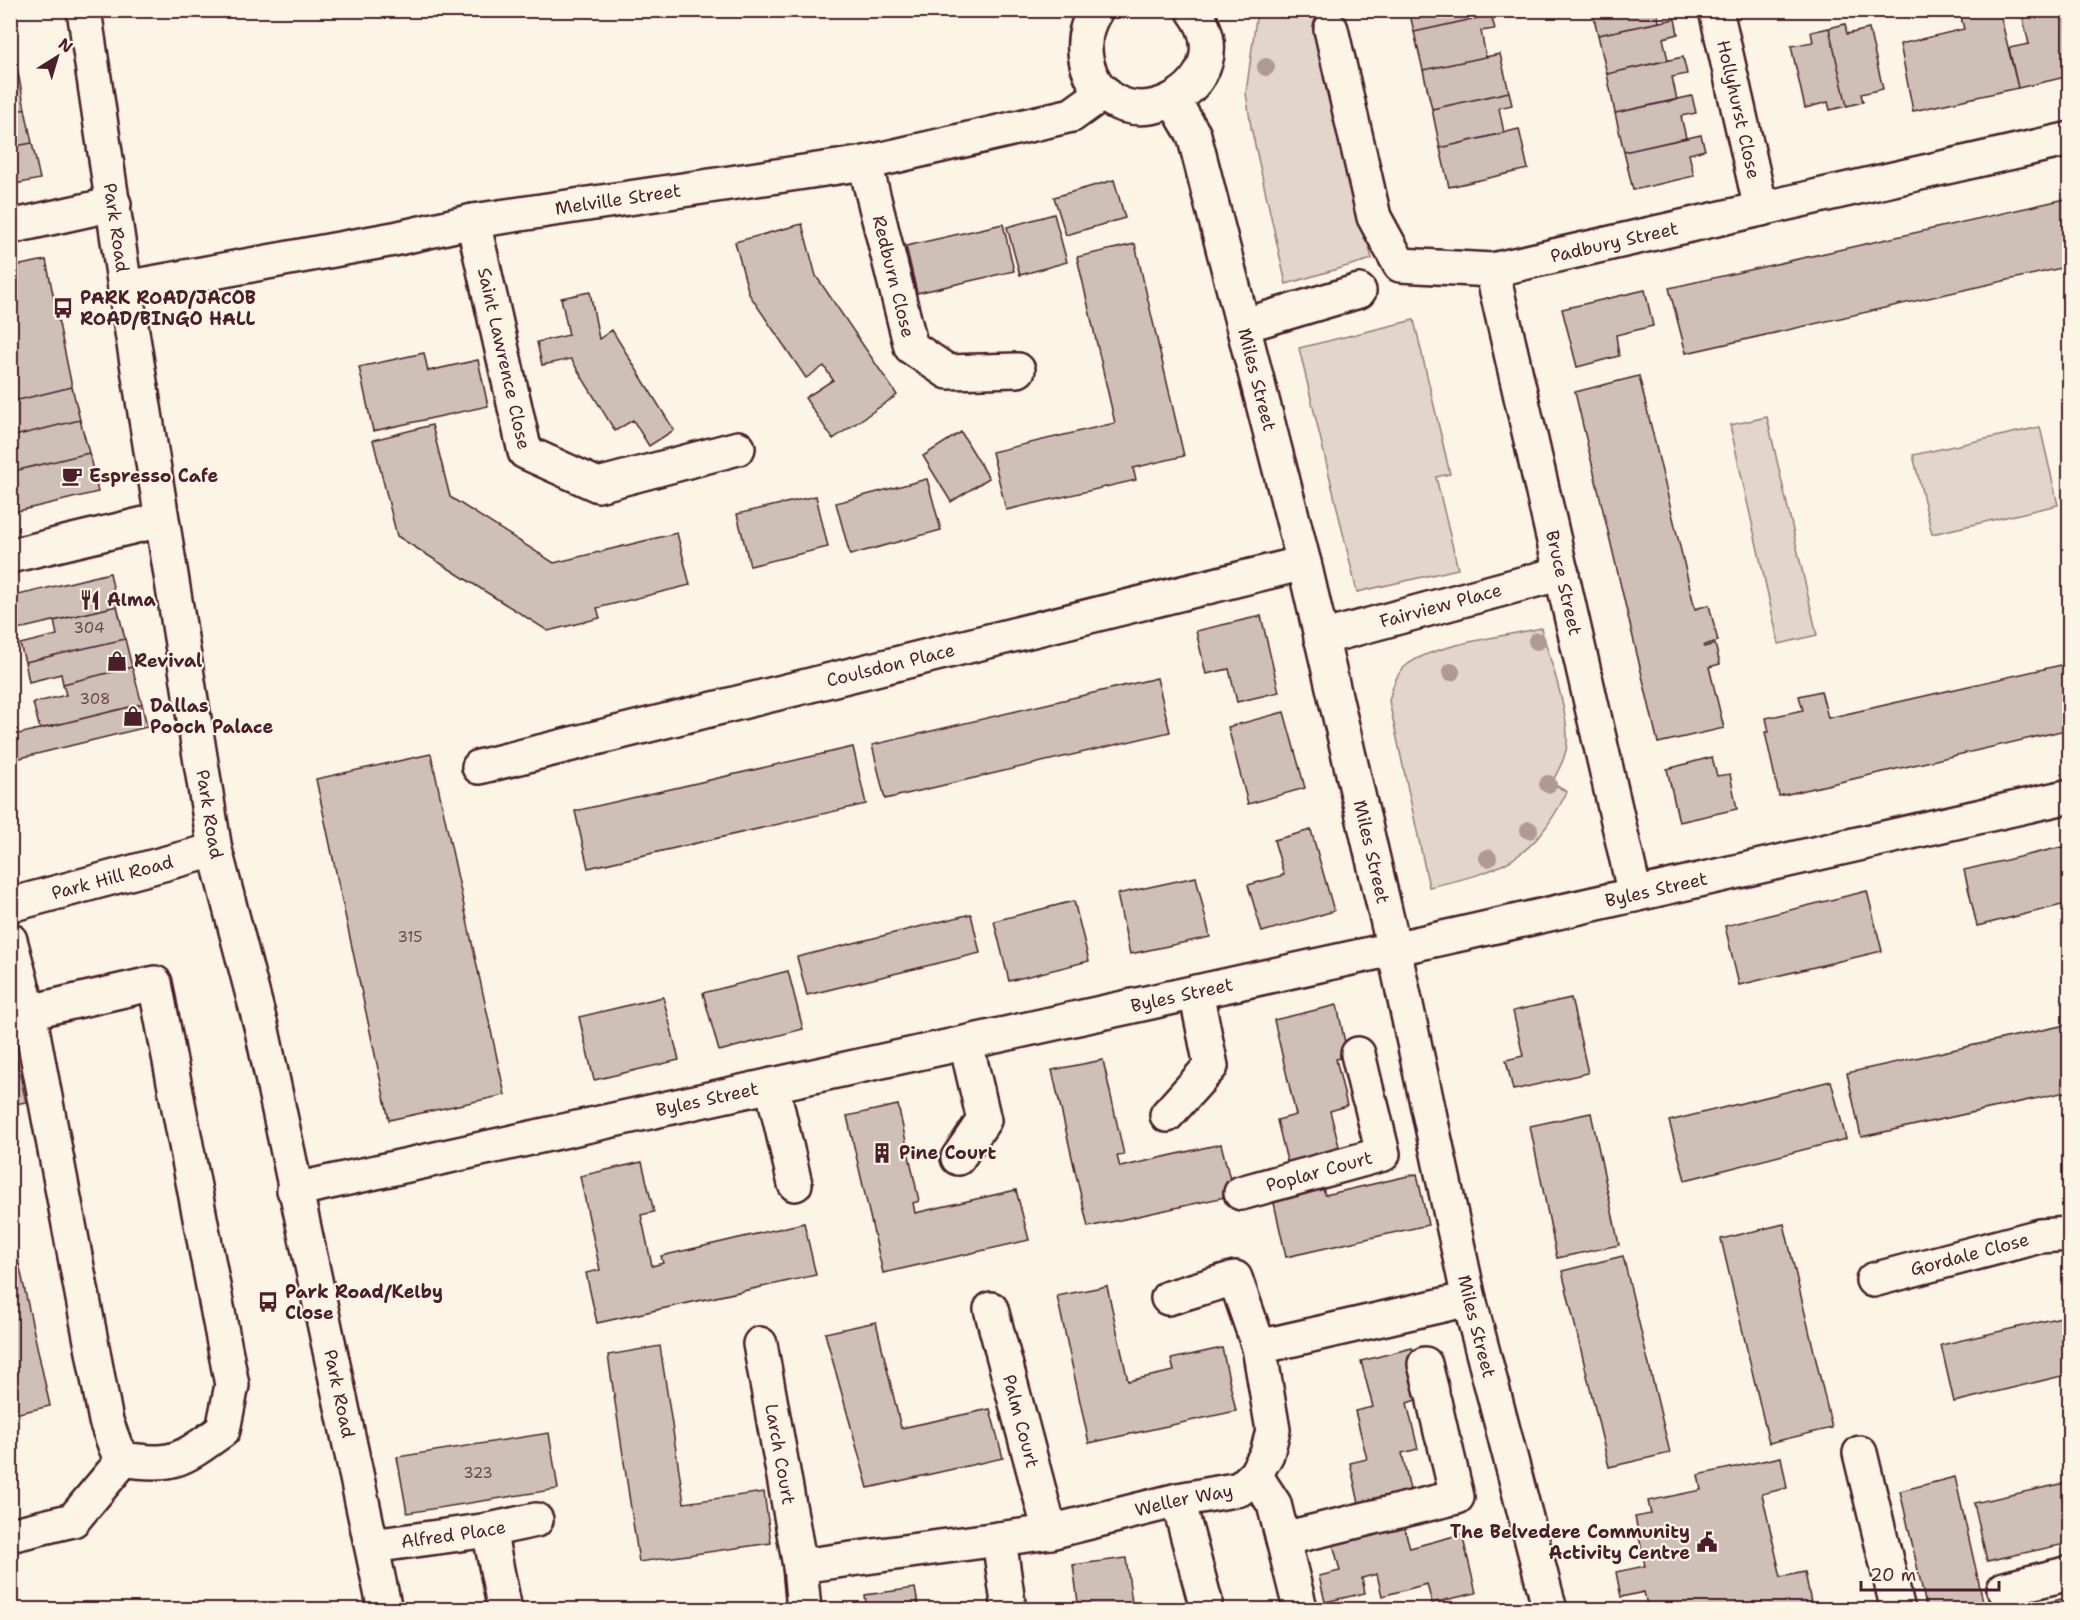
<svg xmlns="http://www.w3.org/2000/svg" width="2080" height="1620" viewBox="0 0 2080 1620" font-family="'Shantell Sans',sans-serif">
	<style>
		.green { fill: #e2d5ca; stroke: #967a7a; stroke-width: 1.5 }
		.building { fill: #cfc0b7; stroke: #4a1f2b; stroke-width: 1.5 }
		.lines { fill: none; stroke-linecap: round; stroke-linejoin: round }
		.minor-casing { stroke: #4a1f2b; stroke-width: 38 }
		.highway-casing { stroke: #4a1f2b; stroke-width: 38 }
		.minor { stroke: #fcf5e5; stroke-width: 33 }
		.highway { stroke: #fcf5e5; stroke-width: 33 }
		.tree { fill: #af9895 }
		.labels { text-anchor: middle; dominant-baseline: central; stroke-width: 4.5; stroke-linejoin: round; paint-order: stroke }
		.number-label { font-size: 15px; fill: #6b474e }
		.street-label { font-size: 18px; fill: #4a1f2b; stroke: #fcf5e5 }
		.poi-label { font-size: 18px; font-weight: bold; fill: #4a1f2b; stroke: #fcf5e5; text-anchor: start }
	</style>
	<rect width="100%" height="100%" fill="#fcf5e5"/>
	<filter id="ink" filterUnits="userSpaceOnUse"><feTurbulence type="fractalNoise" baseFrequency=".0167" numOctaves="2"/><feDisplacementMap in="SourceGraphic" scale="12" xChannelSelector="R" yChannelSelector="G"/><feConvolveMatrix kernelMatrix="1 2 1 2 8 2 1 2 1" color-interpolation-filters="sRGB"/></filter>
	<g filter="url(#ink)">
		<path class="green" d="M 1257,11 L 1329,11 L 1318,13 L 1372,259 L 1286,284 L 1251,127 L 1246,93 Z
			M 1414,320 L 1450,474 L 1436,477 L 1458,569 L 1357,592 L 1299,348 Z
			M 1767,417 L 1817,635 L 1779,644 L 1730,425 Z
			M 2040,427 L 2058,505 L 1932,534 L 1913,455 Z
			M 1541,628 C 1550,659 1569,712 1567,744 C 1566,758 1558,770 1552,783 L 1567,792 C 1532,861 1502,871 1429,887 L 1389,701 C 1392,688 1396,673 1407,665 C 1433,644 1507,636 1541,628 Z"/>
		<path class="building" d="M 1409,10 L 1477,10 L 1478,18 L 1414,32 Z
			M 1592,10 L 1657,10 L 1659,22 L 1598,35 Z
			M 1999,10 L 2018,88 L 1913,111 L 1900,44 L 1964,29 L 1961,17 Z
			M 2021,10 L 2037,10 L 2038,13 L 2070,10 L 2070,76 L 2018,88 L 2009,48 L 2029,44 Z
			M 1491,15 L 1495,29 L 1481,31 L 1486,57 L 1423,70 L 1414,32 Z
			M 1675,19 L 1678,34 L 1663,38 L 1668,60 L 1607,74 L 1598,35 Z
			M 1845,24 L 1847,34 L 1869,29 L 1883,89 L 1861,94 L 1863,102 L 1847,106 L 1829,28 Z
			M 1829,28 L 1847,106 L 1830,110 L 1828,102 L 1805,108 L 1791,46 L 1813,42 L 1811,32 Z
			M 14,51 L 19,78 L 10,80 L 10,52 Z
			M 1500,54 L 1509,92 L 1432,109 L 1423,70 Z
			M 1683,57 L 1687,74 L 1672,77 L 1677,100 L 1615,113 L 1607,74 Z
			M 19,78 L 25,109 L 10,113 L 10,80 Z
			M 1509,92 L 1512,105 L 1499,108 L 1504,133 L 1440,148 L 1432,109 Z
			M 1692,96 L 1696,113 L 1681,116 L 1686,138 L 1624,152 L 1615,113 Z
			M 25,109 L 32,143 L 10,147 L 10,113 Z
			M 1519,129 L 1528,169 L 1449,187 L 1440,148 Z
			M 1701,135 L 1705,150 L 1689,154 L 1694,176 L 1633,190 L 1624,152 Z
			M 32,143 L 40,179 L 10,185 L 10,147 Z
			M 1114,180 L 1125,218 L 1066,235 L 1054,197 Z
			M 2070,198 L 2070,266 L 1686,353 L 1669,288 Z
			M 1054,214 L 1067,262 L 1020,275 L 1007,227 Z
			M 802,224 L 816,276 L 897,395 L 833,439 L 805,398 L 833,380 L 824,366 L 806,378 L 749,294 L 735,242 Z
			M 1003,224 L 1014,271 L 917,293 L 906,246 Z
			M 1135,244 L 1184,456 L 1133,468 L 1136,480 L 1006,510 L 992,452 L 1115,423 L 1077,257 Z
			M 46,260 L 72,387 L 10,402 L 10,267 Z
			M 1645,290 L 1653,326 L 1616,335 L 1619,356 L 1577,367 L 1562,309 Z
			M 590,292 L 599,339 L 612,330 L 674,430 L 649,446 L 633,420 L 615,431 L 571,359 L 542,365 L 537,342 L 569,335 L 561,298 Z
			M 424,353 L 428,371 L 478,360 L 488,406 L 373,431 L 359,367 Z
			M 1639,376 L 1695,609 L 1709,605 L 1718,641 L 1704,645 L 1704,647 L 1715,644 L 1720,664 L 1709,667 L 1724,728 L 1658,743 L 1575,392 Z
			M 72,387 L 80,420 L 10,437 L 10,402 Z
			M 80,420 L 89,453 L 10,472 L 10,437 Z
			M 432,425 L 450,497 L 554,563 L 677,533 L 690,585 L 597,608 L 600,618 L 548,631 L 397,536 L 373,440 Z
			M 961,432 L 989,478 L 951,502 L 923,456 Z
			M 89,453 L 98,492 L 10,513 L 10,472 Z
			M 927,479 L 941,530 L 850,555 L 836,503 Z
			M 816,496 L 828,547 L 750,566 L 737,514 Z
			M 110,573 L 117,606 L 10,631 L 10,597 Z
			M 117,606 L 125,639 L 25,662 L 20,644 L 57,635 L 54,621 Z
			M 1261,616 L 1279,692 L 1237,702 L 1229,669 L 1206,674 L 1196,631 Z
			M 125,639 L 132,667 L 63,684 L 61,674 L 29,682 L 25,662 Z
			M 2070,663 L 2070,729 L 1779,796 L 1765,732 L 1769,732 L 1766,718 L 1803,710 L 1799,696 L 1821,691 L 1828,718 Z
			M 132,667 L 142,704 L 40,729 L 33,703 L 66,695 L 63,684 Z
			M 1157,678 L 1170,732 L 885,799 L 872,745 Z
			M 142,704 L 147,727 L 12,760 L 10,736 Z
			M 1284,712 L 1305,788 L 1248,804 L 1228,727 Z
			M 853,747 L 866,804 L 588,868 L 575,811 Z
			M 431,754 L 505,1095 L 389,1120 L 316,779 Z
			M 1712,757 L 1717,776 L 1730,774 L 1737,809 L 1679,822 L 1667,769 Z
			M 1311,830 L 1334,911 L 1262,932 L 1248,885 L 1284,875 L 1274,840 Z
			M 2070,845 L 2070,903 L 1977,926 L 1964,870 Z
			M 1196,877 L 1210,937 L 1130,954 L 1117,894 Z
			M 1867,891 L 1882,951 L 1739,985 L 1725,926 Z
			M 1074,901 L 1089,961 L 1009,981 L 994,921 Z
			M 971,914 L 980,953 L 807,995 L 797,957 Z
			M 788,971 L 803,1029 L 719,1051 L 703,993 Z
			M 663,997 L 679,1060 L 594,1080 L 579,1017 Z
			M 1571,998 L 1588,1073 L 1513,1090 L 1506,1060 L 1523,1056 L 1513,1011 Z
			M 1337,1005 L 1348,1057 L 1336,1059 L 1347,1106 L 1330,1111 L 1342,1158 L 1289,1169 L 1277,1120 L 1296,1115 L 1274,1020 Z
			M 2070,1024 L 2070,1091 L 1861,1137 L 1847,1073 Z
			M 10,1029 L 26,1102 L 10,1105 Z
			M 1103,1060 L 1124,1155 L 1117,1156 L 1120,1167 L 1221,1144 L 1234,1195 L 1088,1227 L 1052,1070 Z
			M 1831,1081 L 1846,1139 L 1685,1180 L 1669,1121 Z
			M 898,1105 L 919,1201 L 913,1203 L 915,1213 L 1016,1190 L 1029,1240 L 883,1273 L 847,1116 Z
			M 1591,1113 L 1619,1245 L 1557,1258 L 1530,1126 Z
			M 642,1162 L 654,1212 L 641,1215 L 652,1266 L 663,1263 L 661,1256 L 804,1223 L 816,1275 L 597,1323 L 586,1273 L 600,1270 L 580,1176 Z
			M 1417,1174 L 1428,1225 L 1286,1257 L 1272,1194 L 1321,1182 L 1325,1195 Z
			M 10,1222 L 50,1406 L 10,1415 Z
			M 1784,1224 L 1832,1428 L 1769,1443 L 1721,1239 Z
			M 1623,1256 L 1670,1453 L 1609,1467 L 1562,1271 Z
			M 1107,1286 L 1128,1381 L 1174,1371 L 1171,1359 L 1222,1348 L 1236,1411 L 1089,1443 L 1057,1296 Z
			M 2070,1315 L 2070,1374 L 1954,1402 L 1941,1345 Z
			M 876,1322 L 901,1428 L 990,1409 L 1003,1458 L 868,1488 L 825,1333 Z
			M 660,1346 L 684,1503 L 764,1492 L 771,1543 L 639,1562 L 608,1355 Z
			M 1412,1348 L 1424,1397 L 1407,1403 L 1418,1449 L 1402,1453 L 1412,1499 L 1361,1512 L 1350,1463 L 1367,1459 L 1355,1411 L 1373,1407 L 1361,1361 Z
			M 549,1433 L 558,1489 L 407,1513 L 397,1457 Z
			M 1781,1457 L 1787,1488 L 1762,1494 L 1781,1577 L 1805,1572 L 1812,1608 L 1648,1610 L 1644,1592 L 1621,1597 L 1616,1572 L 1645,1566 L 1635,1517 L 1651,1514 L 1648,1501 L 1701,1490 L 1698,1475 Z
			M 1955,1477 L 1985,1610 L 1927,1610 L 1900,1491 Z
			M 2070,1482 L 2070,1543 L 1987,1561 L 1974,1503 Z
			M 1403,1523 L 1410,1548 L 1462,1534 L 1476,1593 L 1432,1603 L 1427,1584 L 1382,1596 L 1377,1574 L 1362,1578 L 1365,1593 L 1325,1602 L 1319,1576 L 1340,1571 L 1332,1540 Z
			M 1126,1558 L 1133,1610 L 1079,1610 L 1073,1565 Z
			M 915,1588 L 919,1610 L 867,1610 L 865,1595 Z
			M 2070,1597 L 2070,1610 L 2015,1610 Z"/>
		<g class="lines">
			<g class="minor-casing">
				<g id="minor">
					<path d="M 1096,10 C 1084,28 1082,47 1088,67 C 1117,155 1251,84 1193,10"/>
					<path id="s1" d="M 1716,10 L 1761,209"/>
					<path id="s2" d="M 1331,29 L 1374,217 L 1400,265 L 1492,270 L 2070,139"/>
					<path id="s3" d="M 1174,101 L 1194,135 L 1304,563 L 1394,949 L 1469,1299 L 1550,1610"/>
					<path id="s4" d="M 865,163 L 911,347 L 948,372 L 1018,370"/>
					<path id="s5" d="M 473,221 L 525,452 L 598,485 L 738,448"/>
					<path d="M 10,227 L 114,204"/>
					<path id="s6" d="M 1492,270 L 1635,895"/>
					<path id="s7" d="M 125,288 L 394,239 L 473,221 L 865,163 L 1072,115 L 1104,92"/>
					<path d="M 1245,325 L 1359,291"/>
					<path d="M 10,556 L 161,520"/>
					<path id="s8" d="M 1321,638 L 1562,573"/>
					<path id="s9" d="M 479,767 L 1304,563"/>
					<path id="s10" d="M 10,905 L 215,850"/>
					<path d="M 10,940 L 29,1012 L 106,1421 L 116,1448 L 124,1459 C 174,1468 184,1458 223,1430 L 232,1385 L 155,983 L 29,1012"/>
					<path d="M 1358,1054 L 1368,1096"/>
					<path d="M 772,1085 L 795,1184"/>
					<path d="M 1167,1115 L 1211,1066 L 1196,992"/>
					<path d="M 958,1158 L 984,1120 L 966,1043"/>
					<path id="s11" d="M 294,1190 L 1461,934 L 2070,796"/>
					<path id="s12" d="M 1241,1193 L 1383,1154 L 1371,1104"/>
					<path id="s13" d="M 1873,1280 L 2040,1236 L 2070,1234"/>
					<path d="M 1168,1298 L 1235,1278 L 1259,1347"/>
					<path id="s14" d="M 991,1309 L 1050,1532"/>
					<path id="s15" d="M 760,1344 L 800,1566 L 804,1610"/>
					<path d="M 1425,1364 L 1432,1392"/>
					<path d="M 1434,1401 L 1442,1436"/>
					<path d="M 1860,1453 L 1898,1610"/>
					<path d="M 1255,1475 L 1274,1504 L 1300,1608"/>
					<path d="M 1178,1500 L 1205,1601"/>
					<path d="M 489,1530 L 505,1610"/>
					<path d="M 10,1535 L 73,1520 L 124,1459"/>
					<path d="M 999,1539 L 1009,1610"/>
					<path d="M 1283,1539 L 1457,1497 L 1445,1445"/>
					<path id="s16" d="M 372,1546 L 489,1530 L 536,1520"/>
					<path id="s17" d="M 800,1566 L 1050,1532 L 1178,1500 L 1240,1489 L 1255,1475 L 1267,1454 L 1273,1430 L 1259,1347 L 1469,1299"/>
					<path d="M 2004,1589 L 2070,1573"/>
				</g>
			</g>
			<g class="highway-casing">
				<g id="highway">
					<path id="s18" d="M 84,10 L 125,288 L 215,850 L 262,1030 L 385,1610"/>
				</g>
			</g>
			<use href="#minor" class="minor"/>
			<use href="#highway" class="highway"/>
		</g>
		<g class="tree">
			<circle cx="1266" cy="67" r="9"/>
			<circle cx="1537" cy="641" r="9"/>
			<circle cx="1451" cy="672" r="9"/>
			<circle cx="1548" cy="784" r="9"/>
			<circle cx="1529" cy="830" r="9"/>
			<circle cx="1488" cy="858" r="9"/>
		</g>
	</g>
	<defs>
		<g id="bus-bare" transform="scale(1.62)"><path d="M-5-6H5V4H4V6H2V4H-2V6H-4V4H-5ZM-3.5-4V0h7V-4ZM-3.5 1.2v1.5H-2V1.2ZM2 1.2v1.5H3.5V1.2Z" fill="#4a1f2b" stroke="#fcf5e5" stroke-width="2.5" paint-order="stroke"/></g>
		<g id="cafe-bare" transform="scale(1.62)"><path d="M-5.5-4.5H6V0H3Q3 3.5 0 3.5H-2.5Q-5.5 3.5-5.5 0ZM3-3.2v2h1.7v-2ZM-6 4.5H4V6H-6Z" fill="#4a1f2b" stroke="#fcf5e5" stroke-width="2.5" paint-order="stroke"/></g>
		<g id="restaurant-bare" transform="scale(1.62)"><path d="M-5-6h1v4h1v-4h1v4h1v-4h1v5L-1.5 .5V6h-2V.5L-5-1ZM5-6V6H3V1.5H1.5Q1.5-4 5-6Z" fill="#4a1f2b" stroke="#fcf5e5" stroke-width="2.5" paint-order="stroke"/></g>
		<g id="shop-bare" transform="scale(1.62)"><path d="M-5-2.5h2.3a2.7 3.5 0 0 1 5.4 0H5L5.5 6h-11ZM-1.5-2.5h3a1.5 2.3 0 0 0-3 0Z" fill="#4a1f2b" stroke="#fcf5e5" stroke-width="2.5" paint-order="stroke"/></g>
		<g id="building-bare" transform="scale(1.62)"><path d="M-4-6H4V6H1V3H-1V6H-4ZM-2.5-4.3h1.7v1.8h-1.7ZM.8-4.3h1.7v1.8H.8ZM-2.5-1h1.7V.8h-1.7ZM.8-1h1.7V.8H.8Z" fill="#4a1f2b" stroke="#fcf5e5" stroke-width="2.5" paint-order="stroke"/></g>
		<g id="civic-bare" transform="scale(1.62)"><path d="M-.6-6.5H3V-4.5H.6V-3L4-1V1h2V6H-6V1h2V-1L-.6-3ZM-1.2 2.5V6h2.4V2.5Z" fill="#4a1f2b" stroke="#fcf5e5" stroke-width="2.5" paint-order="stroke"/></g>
	</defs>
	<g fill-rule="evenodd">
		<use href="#bus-bare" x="63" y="308"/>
		<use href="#cafe-bare" x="72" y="476"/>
		<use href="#restaurant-bare" x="90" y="600"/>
		<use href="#shop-bare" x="117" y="661"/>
		<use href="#shop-bare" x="133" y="716"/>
		<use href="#building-bare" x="882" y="1153"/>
		<use href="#bus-bare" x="268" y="1302"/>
		<use href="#civic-bare" x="1707" y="1542"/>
	</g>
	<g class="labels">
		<g class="number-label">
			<text x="89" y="628">304</text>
			<text x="95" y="699">308</text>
			<text x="410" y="937">315</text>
			<text x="478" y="1473">323</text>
		</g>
		<g class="street-label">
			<text stroke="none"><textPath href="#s1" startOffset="102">Hollyhurst Close</textPath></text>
			<text stroke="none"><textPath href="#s7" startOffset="501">Melville Street</textPath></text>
			<text stroke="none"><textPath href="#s18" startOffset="220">Park Road</textPath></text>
			<text stroke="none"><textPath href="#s2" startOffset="465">Padbury Street</textPath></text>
			<text stroke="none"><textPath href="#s4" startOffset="117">Redburn Close</textPath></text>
			<text stroke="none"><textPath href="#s5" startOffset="141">Saint Lawrence Close</textPath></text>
			<text stroke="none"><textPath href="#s3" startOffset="292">Miles Street</textPath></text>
			<text stroke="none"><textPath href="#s6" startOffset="321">Bruce Street</textPath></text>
			<text stroke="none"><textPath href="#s8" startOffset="124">Fairview Place</textPath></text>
			<text stroke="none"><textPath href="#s9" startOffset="424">Coulsdon Place</textPath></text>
			<text stroke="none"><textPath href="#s18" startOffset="814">Park Road</textPath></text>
			<text stroke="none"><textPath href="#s3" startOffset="778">Miles Street</textPath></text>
			<text stroke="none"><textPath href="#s10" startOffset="106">Park Hill Road</textPath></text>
			<text stroke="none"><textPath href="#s11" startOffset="1395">Byles Street</textPath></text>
			<text stroke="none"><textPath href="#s11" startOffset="909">Byles Street</textPath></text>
			<text stroke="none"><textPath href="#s11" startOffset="423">Byles Street</textPath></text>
			<text stroke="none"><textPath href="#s12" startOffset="81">Poplar Court</textPath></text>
			<text stroke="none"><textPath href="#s13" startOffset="100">Gordale Close</textPath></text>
			<text stroke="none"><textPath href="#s3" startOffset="1264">Miles Street</textPath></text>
			<text stroke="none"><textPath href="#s18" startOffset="1408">Park Road</textPath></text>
			<text stroke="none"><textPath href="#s14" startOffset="116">Palm Court</textPath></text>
			<text stroke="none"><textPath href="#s15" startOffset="112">Larch Court</textPath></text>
			<text stroke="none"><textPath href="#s17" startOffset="390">Weller Way</textPath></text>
			<text stroke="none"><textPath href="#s16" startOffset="82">Alfred Place</textPath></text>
		</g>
		<g class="poi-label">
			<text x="80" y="298">PARK ROAD/JACOB<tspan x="80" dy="21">ROAD/BINGO HALL</tspan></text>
			<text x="89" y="476">Espresso Cafe</text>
			<text x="107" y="600">Alma</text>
			<text x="134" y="661">Revival</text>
			<text x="150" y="706">Dallas<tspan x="150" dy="21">Pooch Palace</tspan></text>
			<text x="899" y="1153">Pine Court</text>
			<text x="285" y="1292">Park Road/Kelby<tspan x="285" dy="21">Close</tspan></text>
			<text x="1690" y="1532" text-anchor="end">The Belvedere Community<tspan x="1690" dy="21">Activity Centre</tspan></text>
		</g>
	</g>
	<rect width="2080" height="1620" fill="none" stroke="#fcf5e5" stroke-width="36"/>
	<rect x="18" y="18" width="2044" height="1584" fill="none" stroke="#4a1f2b" stroke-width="2" filter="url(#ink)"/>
	<g transform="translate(57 57) rotate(37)" stroke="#fcf5e5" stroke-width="4.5" paint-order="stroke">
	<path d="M0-4.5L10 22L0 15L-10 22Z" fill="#4a1f2b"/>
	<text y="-9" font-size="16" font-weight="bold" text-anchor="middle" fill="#4a1f2b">N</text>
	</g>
	<path d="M1861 1581v9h138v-9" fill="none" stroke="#4a1f2b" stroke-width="3"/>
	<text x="1870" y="1581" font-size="18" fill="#4a1f2b" stroke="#fcf5e5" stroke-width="4.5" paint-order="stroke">20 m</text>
</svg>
